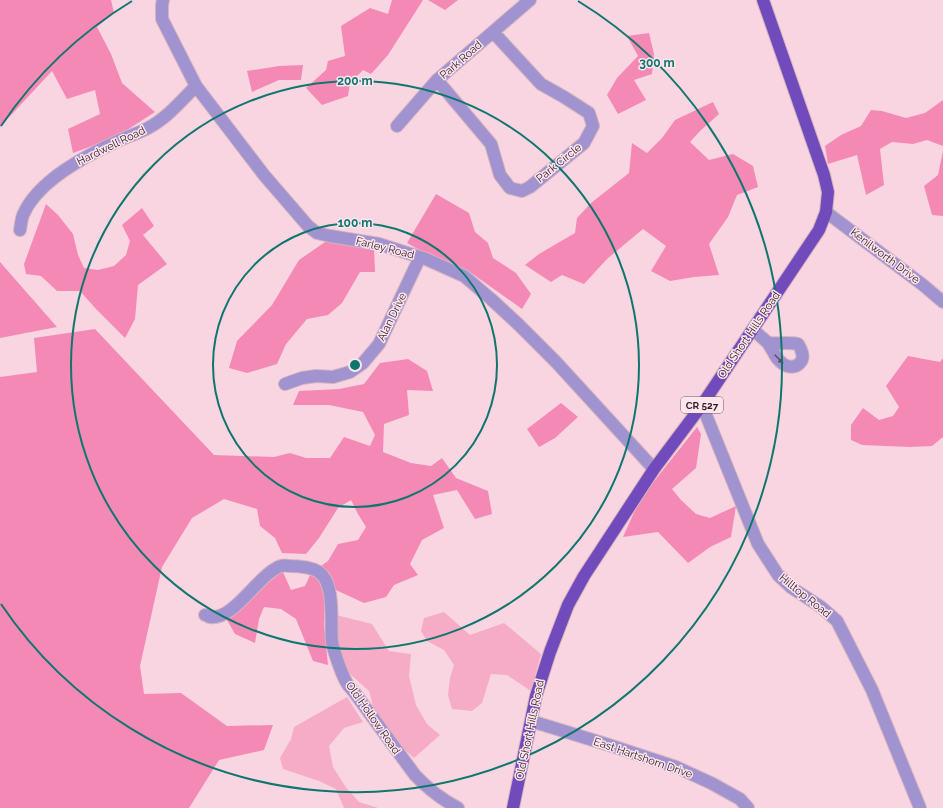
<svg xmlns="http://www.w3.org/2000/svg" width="943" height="808" viewBox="0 0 943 808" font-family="Raleway,sans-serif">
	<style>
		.green { fill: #f6acc7 }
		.forest { fill: #f589b5 }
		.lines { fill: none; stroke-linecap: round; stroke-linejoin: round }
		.minor-casing { stroke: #d4b4bf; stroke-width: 14 }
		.major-casing { stroke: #d4b4bf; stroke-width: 14 }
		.minor { stroke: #a193d0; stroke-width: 12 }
		.major { stroke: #714bbc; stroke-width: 12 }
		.oneway { fill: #5e4c69 }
		.ring { fill: none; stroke: #0f766e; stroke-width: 2 }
		.labels { text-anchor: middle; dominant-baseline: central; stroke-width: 3; stroke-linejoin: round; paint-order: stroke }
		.shield { fill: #fde5ee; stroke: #6f5961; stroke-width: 1 }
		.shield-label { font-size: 10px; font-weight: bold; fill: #321d25 }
		.street-label { font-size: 11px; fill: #321d25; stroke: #fde5ee }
		.centre { fill: #0f766e; stroke: #fde5ee; stroke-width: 2 }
		.ring-label { font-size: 12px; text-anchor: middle; font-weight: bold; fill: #0f766e; stroke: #fde5ee; stroke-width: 3; stroke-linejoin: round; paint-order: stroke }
	</style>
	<rect width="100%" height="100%" fill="#f8d5e1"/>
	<path class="green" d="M 444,612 L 470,635 L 504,623 L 541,654 L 531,691 L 507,675 L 491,674 L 482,703 L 472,711 L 452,709 L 448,695 L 450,678 L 454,665 L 444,650 L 427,641 L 421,631 L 424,618 Z
		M 336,615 L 372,624 L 389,651 L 411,654 L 409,676 L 416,705 L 427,724 L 440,735 L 414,758 L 394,740 L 375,713 L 369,691 L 350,674 L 336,645 Z
		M 347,697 L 363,722 L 344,728 L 329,746 L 333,767 L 345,786 L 359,802 L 378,808 L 344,808 L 336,789 L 319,781 L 283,769 L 280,758 L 291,739 L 294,727 Z"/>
	<path class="forest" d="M 0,0 L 111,0 L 114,13 L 97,27 L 111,54 L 122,83 L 155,112 L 116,137 L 73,153 L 68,129 L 100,114 L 95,90 L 67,99 L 52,71 L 0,127 Z
		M 392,0 L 423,0 L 388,55 L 371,74 L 363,70 L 350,83 L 348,96 L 322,105 L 306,88 L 326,70 L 328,61 L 345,56 L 341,26 L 370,8 L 388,14 Z
		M 428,0 L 458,0 L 445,10 Z
		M 649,33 L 654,54 L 652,74 L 634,80 L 646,100 L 618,114 L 607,95 L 617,78 L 638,56 L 627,36 Z
		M 303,65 L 301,80 L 279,80 L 252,92 L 247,71 L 279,66 Z
		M 943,100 L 943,146 L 927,140 L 913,144 L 892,142 L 880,149 L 884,185 L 866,195 L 857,155 L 828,164 L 825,146 L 841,135 L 861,126 L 871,110 L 882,111 L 906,118 L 925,113 Z
		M 713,102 L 719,114 L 700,131 L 690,142 L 709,160 L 733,154 L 753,166 L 758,187 L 737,195 L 728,217 L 709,244 L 719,275 L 694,277 L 670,281 L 651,271 L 666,246 L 643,229 L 607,259 L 584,284 L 562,275 L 551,282 L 525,265 L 539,254 L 575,233 L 577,218 L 591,203 L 629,173 L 632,143 L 647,153 L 662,138 L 675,120 Z
		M 943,151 L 943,216 L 932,215 L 924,186 L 938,175 Z
		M 436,194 L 469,213 L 475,232 L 488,243 L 493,258 L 516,273 L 531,294 L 522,309 L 467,270 L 432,257 L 407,243 Z
		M 46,204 L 58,215 L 73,234 L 78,255 L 84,268 L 98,270 L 114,266 L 126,255 L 130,241 L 122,225 L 142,208 L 154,226 L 143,235 L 167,264 L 138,285 L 135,319 L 125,338 L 96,309 L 80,291 L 57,291 L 41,276 L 26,274 L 24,264 Z
		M 328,240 L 374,249 L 375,272 L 360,272 L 342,303 L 328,315 L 307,319 L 286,344 L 277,364 L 247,373 L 229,368 L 237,341 L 272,305 L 299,260 Z
		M 0,262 L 57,327 L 0,338 Z
		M 95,329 L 214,455 L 274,457 L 290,453 L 306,458 L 330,458 L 344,437 L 370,446 L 375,435 L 363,412 L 329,405 L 293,405 L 299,391 L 339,389 L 364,384 L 380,363 L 408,359 L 427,371 L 433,391 L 407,390 L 409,415 L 384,424 L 383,452 L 411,463 L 431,466 L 442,458 L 456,478 L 488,491 L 492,514 L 475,519 L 457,490 L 433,495 L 444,528 L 422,540 L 410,564 L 418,575 L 394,585 L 386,597 L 364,603 L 336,590 L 325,594 L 324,625 L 328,665 L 313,661 L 296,619 L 281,609 L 264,607 L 259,619 L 255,643 L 235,634 L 227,620 L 268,577 L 283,572 L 291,590 L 305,586 L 311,573 L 328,561 L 338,544 L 358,540 L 366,527 L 358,514 L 351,500 L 338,508 L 319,538 L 306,554 L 282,553 L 275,538 L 260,526 L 257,509 L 224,499 L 192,518 L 162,567 L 140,666 L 144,694 L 181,693 L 227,726 L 273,725 L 264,750 L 219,760 L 189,808 L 0,808 L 0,377 L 37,372 L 34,338 Z
		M 908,356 L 940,362 L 943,358 L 943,437 L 932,446 L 910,447 L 862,445 L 851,440 L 851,425 L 863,408 L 879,420 L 893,416 L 899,407 L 886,386 Z
		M 561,403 L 578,417 L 555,438 L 539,447 L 527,429 Z
		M 697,427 L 701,434 L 696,468 L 672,489 L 681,500 L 696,514 L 710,518 L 736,506 L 731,537 L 710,547 L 688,563 L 658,532 L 623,537 L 640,499 Z"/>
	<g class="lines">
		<g class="minor-casing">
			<path id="minor" d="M 163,0 L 162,5 L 162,19 L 196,86 L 264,175 L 308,226 L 317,233 L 330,236 L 379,244 L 426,259 L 464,276 L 491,299 L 519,325 L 556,362 L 654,469
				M 437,80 L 491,144 L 500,175 L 510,188 L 522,191 L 530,187 L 584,143 L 593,126 L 589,113 L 564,97 L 541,84 L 493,32
				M 397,126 L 437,80 L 530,0
				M 826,212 L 923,285 L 943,302
				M 20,230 C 21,225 21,220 23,215 C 38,180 87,155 120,140 C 129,136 139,133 148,128 C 167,118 181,101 196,86
				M 753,329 C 757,334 763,338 767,342 C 774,350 775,361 787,366 C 798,369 806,360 801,350 C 801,348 799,346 798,344 C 788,342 778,344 768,343
				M 285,384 L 302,378 L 316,376 L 333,377 L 350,372 L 363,363 L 379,344 L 420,257
				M 702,405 L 758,544 L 778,575 L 792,588 L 821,607 L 837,621 L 872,690 L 920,808
				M 205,615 C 207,615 208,617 210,617 C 233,620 256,579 275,569 C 279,566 284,565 289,566 C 299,566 311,567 319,572 C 336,584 330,624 332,642 C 334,652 342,676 348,685 C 350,687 352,690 354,692 L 415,775 C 428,789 441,799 458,808
				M 531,721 L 609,745 L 676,767 L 711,783 L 740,799 L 748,808"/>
		</g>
		<g class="major-casing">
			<path id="major" d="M 513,808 L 536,696 L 550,652 L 568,605 L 584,576 L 654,469 L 702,405 L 819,230 L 826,212 L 828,192 L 824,175 L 763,0"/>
		</g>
		<use href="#minor" class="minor"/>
		<use href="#major" class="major"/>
	</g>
	<defs><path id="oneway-solid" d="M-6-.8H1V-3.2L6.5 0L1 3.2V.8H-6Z"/></defs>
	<use class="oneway" href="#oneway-solid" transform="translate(779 359) rotate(45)"/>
	<g class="ring">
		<circle cx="355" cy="365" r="142"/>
		<circle cx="355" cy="365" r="284"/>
		<path d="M1 126A427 427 0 0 1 132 1M578 1A427 427 0 1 1 1 604"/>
	</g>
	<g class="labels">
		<rect class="shield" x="681" y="397" width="42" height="16" rx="3"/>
		<g class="shield-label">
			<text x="702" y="405">CR 527</text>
		</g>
		<g class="street-label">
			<text transform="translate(461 60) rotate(-41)">Park Road</text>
			<text transform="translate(111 146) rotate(-26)">Hardwell Road</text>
			<text transform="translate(559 163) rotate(-39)">Park Circle</text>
			<text transform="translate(385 248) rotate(14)">Farley Road</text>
			<text transform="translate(885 256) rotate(37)">Kenilworth Drive</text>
			<text transform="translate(392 317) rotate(-64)">Alan Drive</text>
			<text transform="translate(749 335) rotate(-56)">Old Short Hills Road</text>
			<text transform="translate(805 596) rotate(39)">Hilltop Road</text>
			<text transform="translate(373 718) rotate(55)">Old Hollow Road</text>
			<text transform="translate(530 730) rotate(-78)">Old Short Hills Road</text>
			<text transform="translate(643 758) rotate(19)">East Hartshorn Drive</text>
		</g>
	</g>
	<circle cx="355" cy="365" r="6" class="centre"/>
	<g class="ring-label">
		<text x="657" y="67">300 m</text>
		<text x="355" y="85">200 m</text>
		<text x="355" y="227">100 m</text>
	</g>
</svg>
